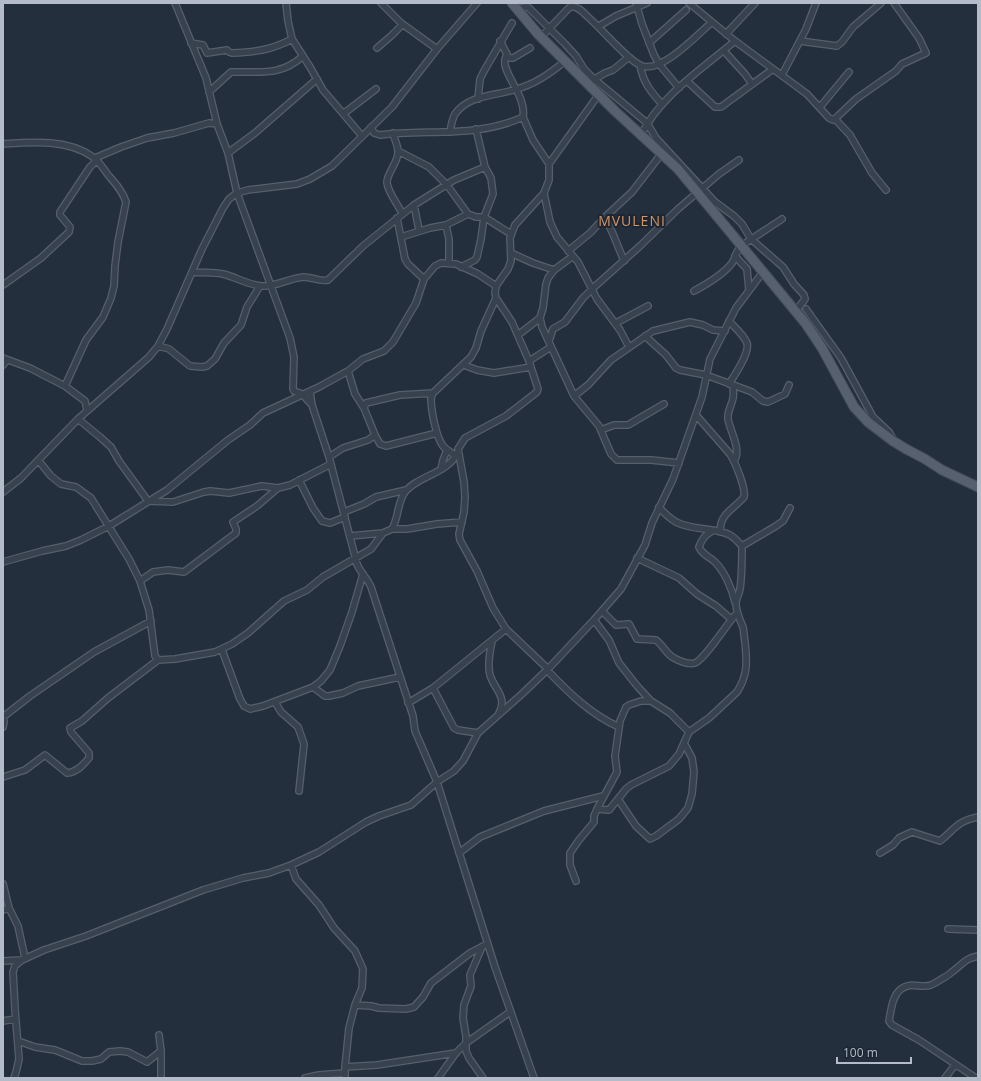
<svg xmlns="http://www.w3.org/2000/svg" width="981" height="1081" viewBox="0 0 981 1081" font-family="'Open Sans',sans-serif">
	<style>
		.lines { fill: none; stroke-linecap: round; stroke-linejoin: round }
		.street-casing { stroke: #565f6c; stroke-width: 8 }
		.primary-casing { stroke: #414a57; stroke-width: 11 }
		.street { stroke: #38414e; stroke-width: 5.5 }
		.primary { stroke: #56606e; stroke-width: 9 }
		.labels { text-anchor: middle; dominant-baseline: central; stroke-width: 4; stroke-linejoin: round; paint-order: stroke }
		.quarter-label { font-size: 14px; letter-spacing: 1px; fill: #d59563; stroke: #1d2633 }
	</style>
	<rect width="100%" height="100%" fill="#242f3e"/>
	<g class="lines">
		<g class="street-casing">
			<path id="street" d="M 175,3 L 206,78 L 217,124 L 228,153 L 237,193 L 290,338 L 294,357 L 293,389 L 294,391 L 302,394 L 312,405
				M 286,3 L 288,21 L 292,39 L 310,67 L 323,90 L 362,136
				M 381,3 L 401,23 L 437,49
				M 636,3 L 642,24 L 654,55 L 659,64 L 679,88
				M 689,3 L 735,41 L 807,94 L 829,118 L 833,120 L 838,116 L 856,99 L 896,71 L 902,64 L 926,53 L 919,38 L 894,3
				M 517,10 L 524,7 L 528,7 L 565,44 L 576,56 L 584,69 L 593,78 L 647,123 L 656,138 L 715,202 L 734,216 L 742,224 L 751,239 L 783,267 L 794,284 L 804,295 L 805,299 L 796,311
				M 599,26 L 616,16 L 647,3
				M 726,34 L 755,3
				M 541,37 L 567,10 L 570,7 C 577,5 583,12 588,17 C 601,28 628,61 642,66 C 662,73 698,34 712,22
				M 800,41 L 837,46 L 842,42 L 853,27 L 881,3
				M 191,43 L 203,45 L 207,53 L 227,50 L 229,52 L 232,53 C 255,52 272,50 292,39
				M 649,43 L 686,10
				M 377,48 L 391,36 L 402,25
				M 724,51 L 745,74 L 752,84
				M 507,56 L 510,58 L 513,58 L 530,48
				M 640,65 C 643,82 650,91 662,104
				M 782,75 L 806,29 L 816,3
				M 593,80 L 605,73 L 613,70 L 629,57
				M 687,81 L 715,107 L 721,107 L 773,69
				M 209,92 L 231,72 C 259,71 280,77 303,56
				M 478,99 L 480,79 L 484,71 L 512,23
				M 820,107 L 849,72
				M 343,113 L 347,111 L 376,89
				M 523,117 L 533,140 L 549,164
				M 835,119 L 850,135 L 872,173 L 886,190
				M 371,127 L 374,133 L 380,135 C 427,129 478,138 523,117 C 527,97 502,73 505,60 C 505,58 506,56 507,54 L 500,41
				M 450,132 C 451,126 452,119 455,114 C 469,94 497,96 517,89 C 535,84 551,73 565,61
				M 393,133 C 394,138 398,146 398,151 C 399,162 386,174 387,183 C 388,192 398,205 402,213
				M 641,135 C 660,96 703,68 735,41
				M 3,144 C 32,142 68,139 93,157 C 100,162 104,170 109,176 C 116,184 123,192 126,202 L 118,242 L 115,266 L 114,286 L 111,298 L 103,317 L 86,340 L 65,386
				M 398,151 L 429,167 L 447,185 L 468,214 L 476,217 L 484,217 L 511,234
				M 228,153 L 255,133 L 317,79
				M 95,158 L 121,147 L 147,138 L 174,133 L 209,123 L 217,124
				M 544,193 L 550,222 L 557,237 L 578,262 L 597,299 L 620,330 L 629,347
				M 414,205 L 419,230
				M 605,217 L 613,234 L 624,261
				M 397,218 L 405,259 L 408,264 L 424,279
				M 446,225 L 449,239 L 449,263
				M 401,237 L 430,228 L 446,225 L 468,214
				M 568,251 L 590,233 L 605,217 L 632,192 L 662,153
				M 511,253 L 533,263 L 554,270
				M 573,256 L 554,270 L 548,278 L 546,284 L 543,308 L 540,318 L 542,327 L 574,396 L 599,426 L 611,454 L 617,460 L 651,460 L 679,463
				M 735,256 L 747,269 L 749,290
				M 461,267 L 475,260 L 477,257 L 481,239 L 484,217 L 493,194 L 491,178 L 485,167 L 476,129
				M 192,272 C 203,273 213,272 223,274 C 236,277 248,285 262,286 C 276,287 289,278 304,277 C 312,277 319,282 328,280 L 363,246 L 414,205 L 454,180 L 485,167
				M 3,285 L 41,258 L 69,232 L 70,227 L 60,215 L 60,212 L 90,167 L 97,160
				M 694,291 C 707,284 723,275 732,263 C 736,257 736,251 741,246 L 782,219
				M 806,309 L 841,358 L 873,417 L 889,432 L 893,439
				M 729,321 C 734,327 744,335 747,343 C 750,353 734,376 729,384
				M 616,323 L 648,306
				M 518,335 L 540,318
				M 645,336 L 666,355 L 676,368 L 680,370 L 706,375 L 744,389 L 752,392 L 763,401 L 768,402 L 785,394 L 789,385
				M 549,341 L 553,329 L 565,322 L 583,298 L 592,289 L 640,246 L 678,209 L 719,174 L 739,160
				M 158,346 L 169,349 L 190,366 L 202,367 L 207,366 L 215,359 L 224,343 L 241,325 L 247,307 L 260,286
				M 3,358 L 30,368 L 65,386 L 85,401 L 87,410
				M 529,361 L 551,347
				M 3,365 L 7,360
				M 464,365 L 477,370 L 494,373 L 531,367
				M 348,371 L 355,394 L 364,408
				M 733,386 C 733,390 734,394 733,398 C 732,405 727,411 728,419 C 730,431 742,450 734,461
				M 310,391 L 312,405 L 329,457 L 357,564 C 360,572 367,578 371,587 L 413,716 L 415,731 L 437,782 L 495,967 L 534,1078
				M 574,396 L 588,385 L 611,360 L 653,331 L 690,322 L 703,325 L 713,330 L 725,331
				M 696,415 L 730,454 C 735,462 746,488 744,497 C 733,510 720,513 720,532
				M 78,419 L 100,437 L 111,447 L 119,461 L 148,501 L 173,502 L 204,492 L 210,491 L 229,493 L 262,486 L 278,488 L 290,485 L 331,464
				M 601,430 L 614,425 L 628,425 L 664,404
				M 375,435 L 380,444 L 386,446 L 437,433
				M 456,456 C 452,453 446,450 443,446 C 436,437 431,410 431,398 L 433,393 L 471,357 L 476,348 L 481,331 L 496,298
				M 329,457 L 343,448 L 368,440 L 375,435 L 364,408 L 366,403 L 400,395 L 433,393
				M 38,460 L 51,476 L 61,484 L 76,487 L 91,498 L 129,559 L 140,581 L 149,610 L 155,656 L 158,660 L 175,659 L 215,652 L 232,644 L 248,633 L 284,601 L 307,590 L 323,577 L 371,549 L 383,533 L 392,529 L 407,529 L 437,524 L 462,522
				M 441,469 L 443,460 L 447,450
				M 299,480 L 313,508 L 322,521 L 330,523 L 345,517
				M 3,492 L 21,478 L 78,419 L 149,357 L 158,346 L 167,329 L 202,249 L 223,208 L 229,199 L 237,193 L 248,190 L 297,184 L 310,179 L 332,166 L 392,107 L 437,49 L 477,3
				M 659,507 C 664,513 669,518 676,522 C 693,531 716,527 730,535 C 735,538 738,542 742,546
				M 344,512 L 364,504 L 376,497 L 406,490
				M 392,529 C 399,517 397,503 405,492 C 417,476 449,473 457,453
				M 712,531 C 705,535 702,539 699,547 C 702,555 709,556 715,562 C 725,572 732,589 735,602
				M 350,536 L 383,533
				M 637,558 L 679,578 L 697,594 L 716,606 L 731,619
				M 3,562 L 42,551 L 66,546 L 81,540 L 109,526 L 167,490 L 228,440 L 250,425 L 263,413 L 319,387 L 348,371 L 363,359 L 384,351 L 393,342 L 416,303 L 424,279 L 435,266 L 441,263 L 456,264 L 478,274 L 496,286
				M 140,581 L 153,572 L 168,570 L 184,572 L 236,533 L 236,529 L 233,522 L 257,506 L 278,488
				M 602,611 L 616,625 L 629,624 L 637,639 L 656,640 C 663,645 666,654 674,658 C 679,661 689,665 695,663 C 705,659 728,622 737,613
				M 594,620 L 609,640 L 619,663 L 638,687 L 651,701 L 670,713 L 689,732
				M 492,641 C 490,651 487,665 490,675 C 494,689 508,697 499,713
				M 222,650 L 240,699 L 244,706 L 250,709 L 263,706 L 313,687 L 321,681 L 330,670 L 340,646 L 352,612 L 363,574
				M 548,669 L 506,629 L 493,608 L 477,571 L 460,540 L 459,534 L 464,512 L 465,497 L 464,482 L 458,449 L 465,438 L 506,416 L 537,392 L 538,389 L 529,361 L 512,322 L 496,298 L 495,293 L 496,286 L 508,269 L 511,261 L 510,238 L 515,225 L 544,193 L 549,180 L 549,164 L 599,94
				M 547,670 C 568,692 590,714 619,727
				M 313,687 L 325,696 L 329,696 L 343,693 L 358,686 L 400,677
				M 433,688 L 454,728 L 458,730 L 478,733
				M 275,702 L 281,712 L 298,727 L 304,744 L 299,791
				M 408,703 L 433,688 L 506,629
				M 3,717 L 30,696 L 94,652 L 151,621
				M 3,718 L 4,722 L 3,727
				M 3,777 L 25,770 L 45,755 L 67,773 C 77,772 83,765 89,758 L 89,753 L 71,732 L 70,728 L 82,721 L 108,698 L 158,660
				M 618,799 L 636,826 L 650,839 L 656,836 L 679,819 L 688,808 L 692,794 L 694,772 L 692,758 L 684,743
				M 597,809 L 609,810 L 626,789 L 631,785 L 669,766 L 679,754 L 689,732 L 709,718 L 737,692 C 748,675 747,662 745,642 C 744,637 744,632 743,627 C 740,620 736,612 736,604 C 736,599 739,594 740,589 C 742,575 742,560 742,546 L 776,526 L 783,521 L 790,508
				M 459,853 L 480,837 L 544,811 L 603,796
				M 880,853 L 893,845 L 899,838 L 912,832 L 940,841 C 955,829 957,821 978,817
				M 291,865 L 296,879 L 319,905 L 334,928 L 355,951 L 363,969 L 362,988 L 355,1005 L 349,1028 L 345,1067 L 345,1078
				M 576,881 L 570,865 L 570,853 L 579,840 L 594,822 L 594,816 L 597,809 L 617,772 L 615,756 L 620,721 L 626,707 L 629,705 L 641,701 L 651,701
				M 3,884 L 9,908 L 18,926 L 25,958
				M 3,910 L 9,908
				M 948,929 L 978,930
				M 482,947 L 470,975 L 471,986 L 464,1005 L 463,1018 L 466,1036 L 466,1051 L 469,1058 L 483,1078
				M 3,961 L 21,960
				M 355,1005 L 371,1006 L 379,1008 L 406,1009 L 414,1007 L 423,997 L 431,983 L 470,953 L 487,944
				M 3,1021 L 15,1019
				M 159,1035 L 161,1051 L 161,1078
				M 18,1041 L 35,1047 L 55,1050 L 82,1061 L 92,1061 L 101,1059 L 109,1052 L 120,1051 L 128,1052 L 147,1062 L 161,1051
				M 345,1067 L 377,1065 L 456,1053
				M 14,1078 L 16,1072 L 19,1059 L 15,1009 L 13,972 L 15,966 L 22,960 L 44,950 L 86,936 L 203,890 L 243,878 L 269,873 L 291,865 L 319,852 L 366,822 L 379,816 L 411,805 L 437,782 L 454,771 L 463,761 L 478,733 L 523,693 L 548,669 L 594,620 L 621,589 L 645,545 L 652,523 L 673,479 L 702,397 L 710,359 L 736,308 L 763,272
				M 305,1078 L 319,1075 L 344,1073
				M 438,1078 L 456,1053 L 466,1043 L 510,1012
				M 945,1078 L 955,1065
				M 976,1078 L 919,1040 L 892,1025 L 889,1021 C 891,1011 892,996 901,989 C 911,981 921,989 931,985 C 935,983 949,975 952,972 C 963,964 964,959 978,956"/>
		</g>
		<g class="primary-casing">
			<path id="primary" d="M 512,3 L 538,34 L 615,111 L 678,169 L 806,324 L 822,348 L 854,407 L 868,422 L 893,441 L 906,449 L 925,459 L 942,470 L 978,487"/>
		</g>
		<use href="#street" class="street"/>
		<use href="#primary" class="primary"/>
	</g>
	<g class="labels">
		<g class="quarter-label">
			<text x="632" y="220">MVULENI</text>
		</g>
	</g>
	<rect width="981" height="1081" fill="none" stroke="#b4bcc9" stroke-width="8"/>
	<path d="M837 1057v6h74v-6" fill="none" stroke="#b4bcc9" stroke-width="2"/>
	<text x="843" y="1057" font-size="12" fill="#b4bcc9" stroke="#1d2633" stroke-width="3" paint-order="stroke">100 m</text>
</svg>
